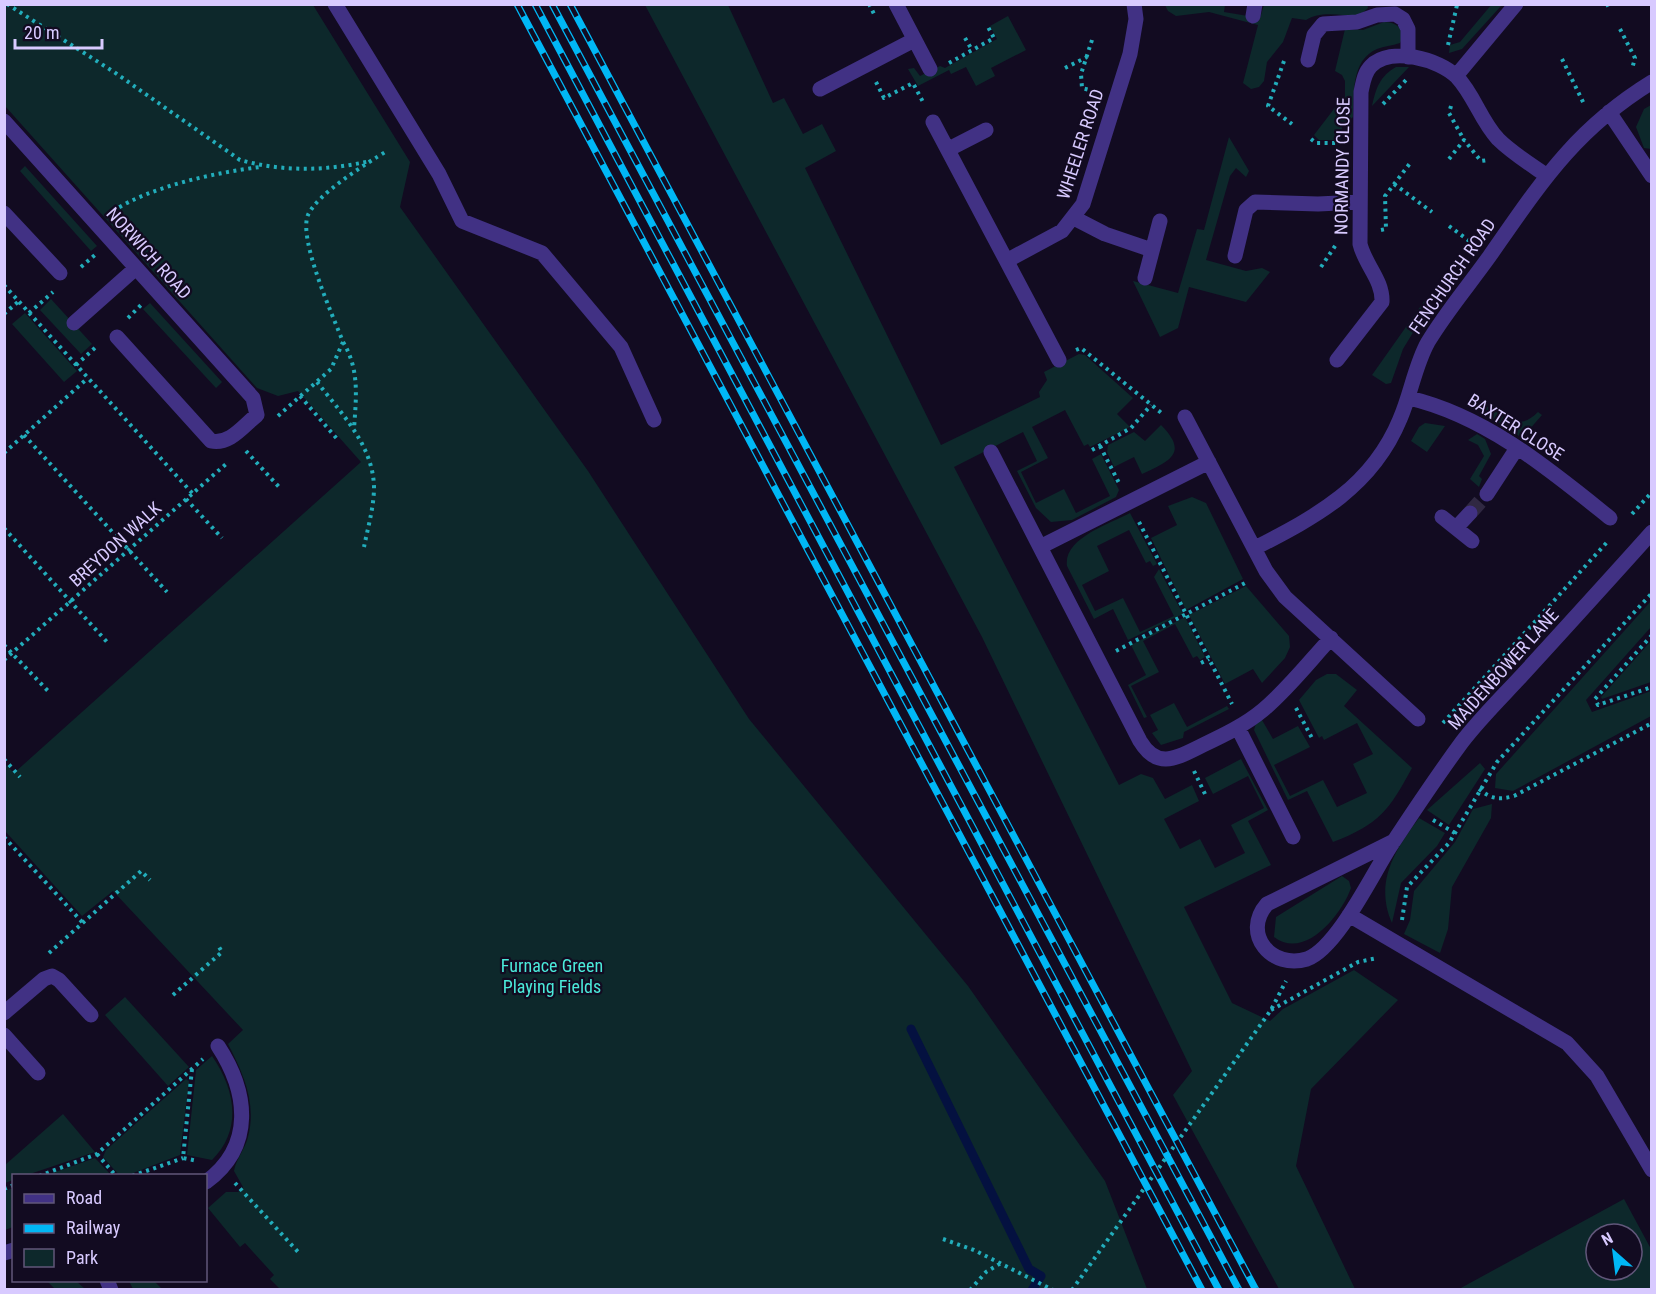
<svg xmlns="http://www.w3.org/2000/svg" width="1656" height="1294" viewBox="0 0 1656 1294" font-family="'Roboto Condensed',sans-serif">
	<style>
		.green { fill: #0d282b; fill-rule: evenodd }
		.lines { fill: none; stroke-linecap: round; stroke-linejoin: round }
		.stream { stroke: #041140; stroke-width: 9 }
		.minor-tunnel { stroke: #302842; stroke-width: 15; stroke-dasharray: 15 8; stroke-linecap: butt }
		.path { stroke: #22adbb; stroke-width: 4; stroke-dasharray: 3 4.5; stroke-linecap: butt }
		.minor { stroke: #413184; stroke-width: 15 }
		.rail-casing { stroke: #00b7f5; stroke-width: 7 }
		.rail { stroke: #120b21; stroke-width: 4.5; stroke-dasharray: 14; stroke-linecap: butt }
		.labels { text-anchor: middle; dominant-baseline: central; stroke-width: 4.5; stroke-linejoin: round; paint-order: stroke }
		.street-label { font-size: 18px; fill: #d8caff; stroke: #120b21 }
		.park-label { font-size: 18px; fill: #4beada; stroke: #120b21 }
	</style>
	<rect width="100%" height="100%" fill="#120b21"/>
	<path class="green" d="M 5,4 L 313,5 L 410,162 L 400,207 L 588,471 L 749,719 L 968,986 L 1105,1181 L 1147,1289 L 280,1289 L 270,1279 L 274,1275 L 245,1243 L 240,1247 L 208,1208 L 226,1192 L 238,1192 L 243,1187 L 234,1171 C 236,1159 245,1149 248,1137 C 257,1103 243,1073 228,1044 L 243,1030 L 113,891 L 82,916 L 5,831 L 5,764 L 14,773 L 361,462 L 298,391 L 278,396 L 257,388 L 5,106 Z
		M 1311,4 L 1367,4 L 1368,8 L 1359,16 C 1342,16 1321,10 1306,20 L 1292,18 L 1283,42 L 1267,62 L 1264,81 L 1259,87 L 1251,89 L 1243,83 L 1258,25 L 1209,12 L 1176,16 L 1168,11 L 1165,5 L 1225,5 L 1224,12 L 1248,16 L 1259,21 L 1264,5 Z
		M 1492,4 L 1501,6 L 1462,49 L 1449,53 L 1450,45 L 1460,42 Z
		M 645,5 L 728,5 L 773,103 L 784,98 L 803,134 L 822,124 L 836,151 L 805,168 L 941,445 L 1040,397 L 1039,392 L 1047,380 L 1044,372 L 1079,354 L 1085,355 L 1133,398 L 1117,414 L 1130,427 L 1090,447 L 1088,444 L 1084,446 L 1065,410 L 1032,427 L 1048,458 L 1021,472 L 1036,503 L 1064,489 L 1076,513 L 1110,496 L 1092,459 L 1101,454 L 1119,490 L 1116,497 L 1072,520 L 1051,522 L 1036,508 L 1017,471 L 1037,461 L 1023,432 L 954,467 L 1119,785 L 1141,774 L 1153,778 L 1165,799 L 1192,785 L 1199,801 L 1164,819 L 1180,849 L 1200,839 L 1215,868 L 1245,853 L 1231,825 L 1264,808 L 1248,776 L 1213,794 L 1205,778 L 1241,759 L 1268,810 L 1248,821 L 1271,865 L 1184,907 L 1232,1003 L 1270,1021 L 1283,1009 L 1354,970 L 1398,1000 L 1311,1089 L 1296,1166 L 1355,1289 L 1279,1289 L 1173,1095 L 1192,1071 L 982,637 Z
		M 1008,16 L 1026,50 L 991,68 L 995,76 L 976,86 L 966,67 L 951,74 L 949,70 L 918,86 L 908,69 L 914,68 L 920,76 L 940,66 L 945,68 L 997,39 L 990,26 Z
		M 1384,22 C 1397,22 1407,30 1400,43 C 1392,46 1384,46 1377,49 C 1351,60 1354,94 1353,117 L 1342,127 L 1341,140 L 1319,140 L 1314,135 L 1337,105 L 1345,109 L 1345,81 L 1342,75 L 1335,71 L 1345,29 L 1363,30 Z
		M 1396,67 L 1409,67 L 1372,106 C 1376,88 1380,76 1396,67 Z
		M 1651,105 L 1651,149 L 1644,148 L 1636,127 L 1644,109 Z
		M 1229,137 L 1249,171 L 1246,177 L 1236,168 L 1230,176 L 1206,260 L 1246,271 L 1262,268 L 1270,272 L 1246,302 L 1189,287 L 1178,328 L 1160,337 L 1133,281 L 1178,293 L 1197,229 L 1204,230 Z
		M 25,166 L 97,246 L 91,251 L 20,171 Z
		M 51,299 L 92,344 L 81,354 L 40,310 Z
		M 1425,300 L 1431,303 L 1403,349 L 1391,383 L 1386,384 L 1372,375 Z
		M 150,303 L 222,382 L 216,388 L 143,309 Z
		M 25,313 L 77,371 L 64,382 L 12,324 Z
		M 1482,404 C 1504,414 1516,434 1538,412 L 1542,415 L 1528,431 L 1519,436 L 1482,412 L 1479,409 Z
		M 1425,423 L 1445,426 L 1427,452 L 1411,441 L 1419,427 Z
		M 1161,425 C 1189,453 1170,461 1142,474 L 1134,457 L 1114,467 L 1107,452 L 1108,445 L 1134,432 L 1145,441 Z
		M 1477,434 L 1485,439 L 1491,454 L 1479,476 L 1482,479 L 1479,487 L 1470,479 L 1484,456 L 1478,445 L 1468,440 Z
		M 1192,497 L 1206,503 L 1243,579 L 1186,610 L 1151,538 L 1177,525 L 1168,506 Z
		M 1130,513 L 1157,564 L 1153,566 L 1150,561 L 1146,563 L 1129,530 L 1097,546 L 1109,571 L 1082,585 L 1095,611 L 1123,598 L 1140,632 L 1174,616 L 1154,577 L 1159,569 L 1183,614 L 1128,640 L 1113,609 L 1094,619 L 1067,566 C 1063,538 1110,524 1130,513 Z
		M 1246,586 L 1289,636 L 1290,647 L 1285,658 L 1262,683 L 1253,669 L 1225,684 L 1189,615 Z
		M 1651,601 L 1651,627 L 1586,700 L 1592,712 L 1651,691 L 1651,716 L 1513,791 L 1495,788 L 1496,774 Z
		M 1185,617 L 1205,657 L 1200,660 L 1197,656 L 1193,658 L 1175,624 L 1143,641 L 1159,672 L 1131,686 L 1147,717 L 1144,718 L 1128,685 L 1146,675 L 1131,645 Z
		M 1651,641 L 1651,682 L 1602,699 L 1601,697 Z
		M 1327,674 L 1336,674 L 1357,690 L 1344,706 L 1412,768 C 1389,810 1380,824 1333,842 L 1307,791 L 1288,800 L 1254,730 L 1256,723 L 1262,720 L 1273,739 L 1298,726 L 1310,747 L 1274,765 L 1290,796 L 1323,780 L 1337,807 L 1367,793 L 1353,764 L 1373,754 L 1357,723 L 1324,740 L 1322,736 L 1319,738 L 1299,700 L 1316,680 Z
		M 1174,703 L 1187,727 L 1227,706 L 1229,709 L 1184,732 L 1183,738 L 1161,745 L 1152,733 L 1158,730 L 1150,715 Z
		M 1480,763 L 1485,769 L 1449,825 L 1427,810 Z
		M 1492,804 L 1491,818 L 1452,887 L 1448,929 L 1440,953 L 1404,934 L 1410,920 L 1414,891 L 1455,842 L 1473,809 Z
		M 1419,818 L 1445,833 L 1437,846 L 1401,883 L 1392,923 C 1374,882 1395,850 1419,818 Z
		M 1342,876 L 1349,881 L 1351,888 C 1342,914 1305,961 1274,937 L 1276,917 Z
		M 125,997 L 189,1067 L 168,1086 L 105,1015 Z
		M 212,1056 C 235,1089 243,1129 212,1160 L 187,1155 L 196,1070 Z
		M 186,1079 L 189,1081 L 180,1155 L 128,1175 L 119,1175 L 103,1157 L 106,1150 Z
		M 63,1114 L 95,1152 L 27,1175 L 14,1176 L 13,1180 L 5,1183 L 5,1165 Z
		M 95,1158 L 111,1175 L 47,1175 Z
		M 13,1188 L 13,1227 L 5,1230 L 5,1191 Z
		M 1624,1199 L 1651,1249 L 1651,1289 L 1459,1289 ZM 1596,1234 L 1632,1234 L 1632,1270 L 1596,1270 Z
		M 47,1281 L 76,1281 L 85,1289 L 55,1289 Z
		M 129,1281 L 154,1281 L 162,1289 L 133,1289 Z"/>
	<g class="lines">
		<path class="stream" d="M 911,1029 L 1029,1269 L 1041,1276 L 1032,1290"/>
		<path class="minor-tunnel" d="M 1470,513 L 1487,494"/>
		<path class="path" d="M 7,4 L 114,72 L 240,160 C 284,172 326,171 370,161
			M 869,4 L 874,14
			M 1607,4 L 1609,8
			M 1620,29 L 1635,58 L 1632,69
			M 965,38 L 972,50
			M 1092,40 L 1081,74 L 1082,88 L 1097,92
			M 1448,45 L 1457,5
			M 1562,59 L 1584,104
			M 1284,61 L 1268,106 L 1292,124
			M 949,63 L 994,38 L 988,27
			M 1065,68 L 1087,57
			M 876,82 L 884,98 L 913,83
			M 914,85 L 923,102
			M 1383,104 L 1407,79
			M 1451,106 L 1449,113 L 1464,140
			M 1311,139 L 1316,143 L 1339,143
			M 1449,159 L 1464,140 L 1481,161 L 1488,160
			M 1394,184 L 1432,212
			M 113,211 C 152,186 214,173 260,167
			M 1449,226 L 1472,243
			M 1381,230 L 1386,229 L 1385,196 L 1411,162
			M 81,267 L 96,254
			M 1321,267 L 1337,243
			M 4,285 L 193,494
			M 29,313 L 53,292
			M 4,314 L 19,301
			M 128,318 L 142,304
			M 343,342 C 360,370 356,398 354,429
			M 1076,350 L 1081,348 L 1164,415
			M 76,365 L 97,346
			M 317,382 C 341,413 373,445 374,487 C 374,507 368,527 364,547
			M 300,396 L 338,440
			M 278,416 L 331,369 L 343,342 C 333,316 298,239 308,215 C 317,194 367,163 387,151
			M 24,435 L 167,592
			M 1100,446 L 1119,483
			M 1092,450 L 1131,428 L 1151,405
			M 246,451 L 280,488
			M 4,453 L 88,378
			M 186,499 L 222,538
			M 1632,514 L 1652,492
			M 1139,522 L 1232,704
			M 4,528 L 107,642
			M 1652,635 L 1595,699 L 1598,705 L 1652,687
			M 4,645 L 49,692
			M 1116,651 L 1247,582
			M 4,660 L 226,464
			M 1201,663 L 1209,659
			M 1296,708 L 1313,740
			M 1443,723 L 1609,540
			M 4,759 L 20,777
			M 1194,771 L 1205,794
			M 1479,789 C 1491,799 1499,800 1514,796 L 1652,723
			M 1433,820 L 1455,833
			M 4,837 L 83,923
			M 1402,920 L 1407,887 L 1449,843 L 1497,762 L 1652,593
			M 49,953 L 141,871 L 150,880
			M 173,995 L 222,952 L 219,947
			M 1271,1010 L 1358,962 L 1377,958
			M 192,1069 L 183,1158 L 198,1161
			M 97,1154 L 116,1176
			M 39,1176 L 97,1154 L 203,1059
			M 132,1176 L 183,1158
			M 235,1183 L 299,1253
			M 4,1189 L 14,1185
			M 943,1239 L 974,1250 L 1053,1290
			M 970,1290 L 986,1272 L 1001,1263
			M 1072,1290 L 1271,1010 L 1286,981"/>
		<path class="minor" d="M 335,4 L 439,174 L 462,221 L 542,253 L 621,347 L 654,420
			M 896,4 L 930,69
			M 1253,16 L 1255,4
			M 1308,60 L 1314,35 L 1323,24 L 1357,22 L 1377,15 L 1395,14 L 1403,19 L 1408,29 L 1408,57
			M 1456,76 L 1516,4
			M 820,89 L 914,40
			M 1609,112 L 1652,176
			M 4,121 L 253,398 L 257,415 C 243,426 230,445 211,441 L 117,337
			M 933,122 L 1059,360
			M 949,149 L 986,130
			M 4,213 L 60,273
			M 1074,218 L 1105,234 L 1152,250
			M 1235,256 L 1246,210 L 1255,202 L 1318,204 L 1360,202
			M 1008,260 L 1062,231 L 1083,204 L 1130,54 L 1136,19 L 1134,4
			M 1145,278 L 1160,221
			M 74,323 L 136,268
			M 1337,360 L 1382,302 C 1383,280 1365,265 1360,244 L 1361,92 C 1363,83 1364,73 1371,66 C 1391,46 1439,59 1457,77 C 1474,95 1481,121 1498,139 C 1512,153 1530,164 1546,175
			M 1409,398 C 1486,416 1549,469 1610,518
			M 1185,417 L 1266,571 L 1285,597 L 1418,719
			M 991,452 L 1040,547 L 1209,462
			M 1487,494 L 1517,448
			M 1442,517 L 1472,541
			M 1456,528 L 1470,513
			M 1040,547 L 1140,741 C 1158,771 1178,757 1203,745 C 1224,735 1245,725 1263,710 C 1288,689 1309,662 1331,638
			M 1255,548 C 1317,516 1372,487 1400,419 C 1411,394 1415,365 1428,342 C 1446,312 1469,285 1489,257 C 1540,184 1574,130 1652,82
			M 1238,728 L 1293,837
			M 1394,841 L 1267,904 C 1241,934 1272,970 1307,959 C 1337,948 1372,875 1390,847 C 1413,812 1437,776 1462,742 C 1481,717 1505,694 1526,671 C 1568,625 1610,579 1652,532
			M 1349,915 L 1567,1043 L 1597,1076 L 1652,1170
			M 4,1013 L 44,979 L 52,976 L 59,980 L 91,1015
			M 4,1035 L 38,1073
			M 206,1182 C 255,1146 248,1092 218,1046
			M 4,1253 L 14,1250
			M 107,1280 L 111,1290"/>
		<g class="rail-casing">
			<path id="rail" d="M 517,4 L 1202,1290
				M 535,4 L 1219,1290
				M 552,4 L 1239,1290
				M 570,4 L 1256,1290"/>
		</g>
		<use href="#rail" class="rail"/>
	</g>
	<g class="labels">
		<g class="street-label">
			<text transform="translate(1080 144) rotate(-72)">WHEELER ROAD</text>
			<text transform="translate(1342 166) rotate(-89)">NORMANDY CLOSE</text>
			<text transform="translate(149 253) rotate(48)">NORWICH ROAD</text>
			<text transform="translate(1452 276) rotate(-55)">FENCHURCH ROAD</text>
			<text transform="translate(1516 427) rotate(32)">BAXTER CLOSE</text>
			<text transform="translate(115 544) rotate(-42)">BREYDON WALK</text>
			<text transform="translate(1503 669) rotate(-48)">MAIDENBOWER LANE</text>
		</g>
		<g class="park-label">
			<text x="552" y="965">Furnace Green<tspan x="552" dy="21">Playing Fields</tspan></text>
		</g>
	</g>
	<rect width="1656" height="1294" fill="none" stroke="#d8caff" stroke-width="12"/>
	<rect x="12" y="1174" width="195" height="108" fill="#120b21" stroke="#61577a" stroke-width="1.5"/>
	<rect x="24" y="1194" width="30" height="9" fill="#413184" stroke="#61577a" stroke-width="1.5"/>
	<text x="66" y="1204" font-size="18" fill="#d8caff">Road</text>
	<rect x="24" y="1224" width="30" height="9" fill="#00b7f5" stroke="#61577a" stroke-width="1.5"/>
	<text x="66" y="1234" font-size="18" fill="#d8caff">Railway</text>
	<rect x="24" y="1249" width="30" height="18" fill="#0d282b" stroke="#61577a" stroke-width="1.5"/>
	<text x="66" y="1264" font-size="18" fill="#d8caff">Park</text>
	<g transform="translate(1614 1252) rotate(332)"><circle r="28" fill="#120b21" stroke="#61577a" stroke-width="1.5"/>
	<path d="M0-4.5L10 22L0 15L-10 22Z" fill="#00b7f5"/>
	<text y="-9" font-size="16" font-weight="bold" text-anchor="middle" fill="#d8caff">N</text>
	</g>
	<path d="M15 39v9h87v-9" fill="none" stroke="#d8caff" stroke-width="3"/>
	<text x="24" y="39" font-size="18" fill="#d8caff" stroke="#120b21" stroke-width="4.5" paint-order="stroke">20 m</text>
</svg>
